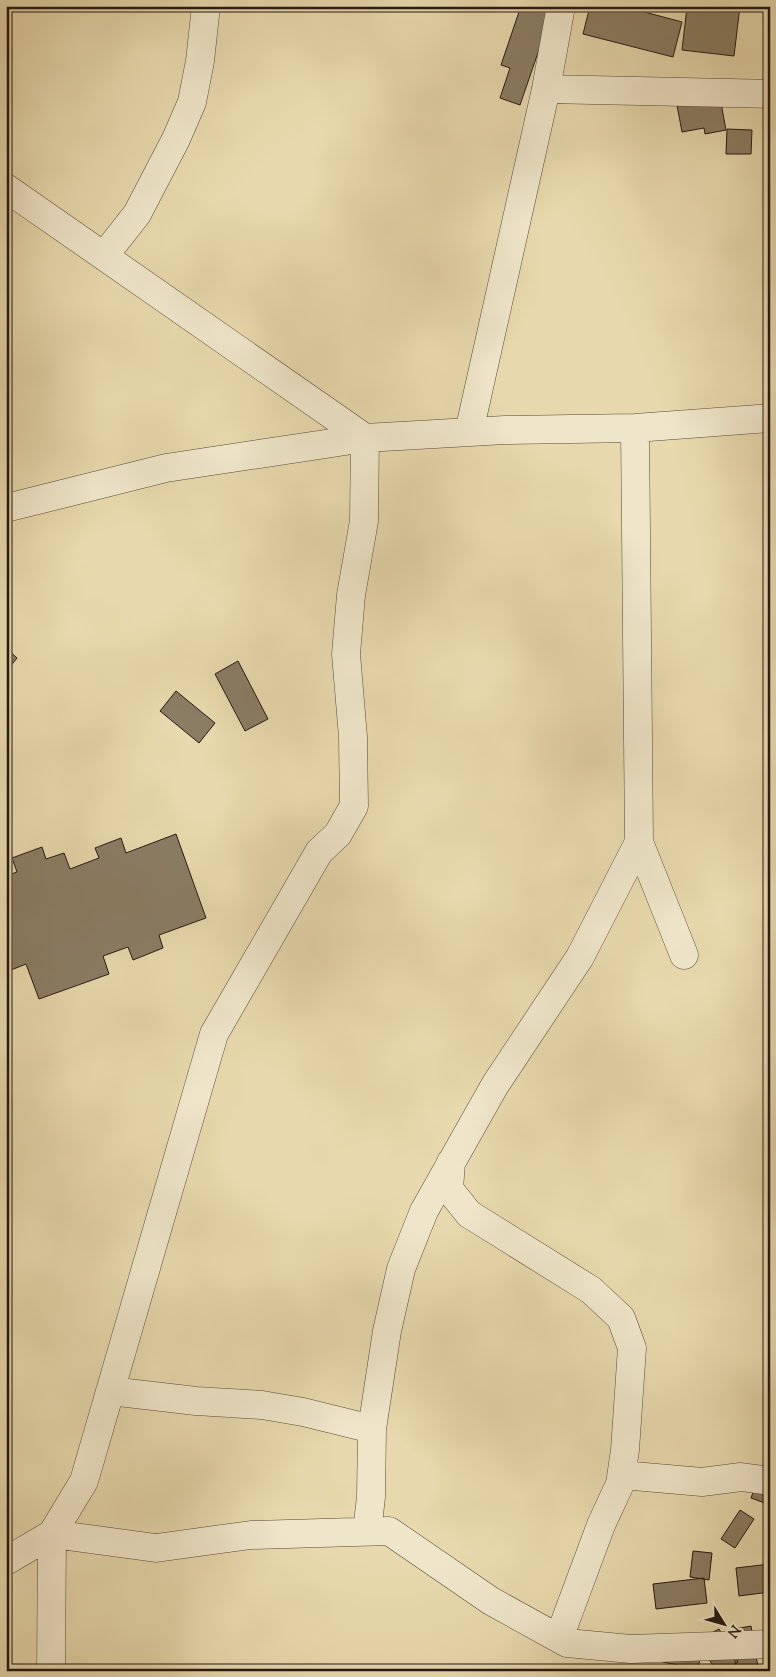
<svg xmlns="http://www.w3.org/2000/svg" width="776" height="1677" viewBox="0 0 776 1677" font-family="'Sorts Mill Goudy',serif">
	<style>
		.building { fill: #8a7d64; stroke: #251914 }
		.lines { fill: none; stroke-linecap: round; stroke-linejoin: round }
		.minor-casing { stroke: #56493a; stroke-width: 29 }
		.minor { stroke: #efe6ca; stroke-width: 28 }
	</style>
	<rect width="100%" height="100%" fill="#e7d9ad"/>
	<filter id="stains"><feTurbulence type="fractalNoise" baseFrequency=".004" numOctaves="4"/><feColorMatrix values="0 0 0 0 .2 0 0 0 0 .09 0 0 0 0 .02 0 0 0 .5 -.17"/></filter>
	<radialGradient id="worn" r=".72"><stop offset=".6" stop-color="#630" stop-opacity="0"/><stop offset="1" stop-color="#630" stop-opacity=".3"/></radialGradient>
	<path class="building" d="M 521,6 L 554,6 L 520,105 L 500,98 L 510,68 L 501,65 Z
		M 590,6 L 622,6 L 682,22 L 673,57 L 583,34 Z
		M 689,6 L 740,6 L 734,56 L 682,50 L 687,7 Z
		M 719,92 L 726,130 L 705,134 L 704,128 L 682,132 L 676,100 Z
		M 727,129 L 752,130 L 751,154 L 726,154 Z
		M 6,648 L 17,658 L 6,672 Z
		M 238,661 L 268,719 L 245,731 L 215,674 Z
		M 176,691 L 215,723 L 199,743 L 160,711 Z
		M 176,834 L 206,918 L 159,935 L 163,948 L 133,960 L 128,947 L 103,956 L 109,974 L 39,999 L 26,964 L 6,972 L 6,910 L 9,909 L 6,902 L 6,876 L 17,872 L 12,858 L 42,847 L 46,859 L 64,853 L 70,869 L 99,858 L 95,848 L 121,838 L 126,853 Z
		M 760,1473 L 770,1476 L 770,1505 L 751,1498 Z
		M 740,1510 L 754,1519 L 735,1548 L 721,1539 Z
		M 693,1551 L 712,1553 L 709,1580 L 690,1577 Z
		M 770,1564 L 770,1592 L 739,1596 L 736,1568 Z
		M 704,1578 L 707,1603 L 656,1609 L 653,1584 Z
		M 751,1626 L 758,1667 L 737,1671 L 729,1630 Z
		M 719,1629 L 738,1662 L 724,1671 L 716,1671 L 698,1640 Z
		M 702,1647 L 698,1669 L 653,1660 Z"/>
	<g class="lines">
		<g class="minor-casing">
			<path id="minor" d="M 546,89 L 770,94
				M 6,188 L 365,438 L 364,521 L 351,595 L 346,654 L 353,737 L 354,806 L 338,834 L 319,852 L 214,1034 L 84,1481 L 52,1534 L 6,1561
				M 104,256 L 137,214 L 176,139 L 192,102 L 200,61 L 206,6
				M 635,428 L 639,842 L 684,955
				M 469,432 L 546,89 L 561,6
				M 6,508 L 166,468 L 365,438 L 505,430 L 635,428 L 770,418
				M 451,1162 L 449,1189 L 469,1214 L 591,1290 L 621,1318 L 632,1348 L 625,1450 L 620,1484 L 601,1525 L 559,1638
				M 110,1391 L 196,1401 L 262,1405 L 303,1412 L 372,1429
				M 622,1475 L 702,1482 L 741,1477 L 770,1481
				M 367,1532 L 371,1497 L 372,1429 L 387,1331 L 401,1269 L 424,1211 L 495,1085 L 580,957 L 639,842
				M 52,1534 L 156,1548 L 251,1535 L 389,1531 L 491,1601 L 567,1643 L 631,1649 L 770,1644
				M 51,1671 L 52,1534"/>
		</g>
		<use href="#minor" class="minor"/>
	</g>
	<rect width="776" height="1677" fill="none" stroke="#e7d9ad" stroke-width="25"/>
	<rect x="8" y="8" width="761" height="1662" fill="none" stroke="#251914" stroke-width="2.5"/>
	<rect x="12" y="12" width="751" height="1652" fill="none" stroke="#251914"/>
	<g transform="translate(724 1624) rotate(127)" stroke="#efe6ca" stroke-width="4" paint-order="stroke">
	<path d="M0-4L9 19L0 12L-9 19Z" fill="#251914"/>
	<text y="-8" font-size="14" font-weight="bold" text-anchor="middle" fill="#251914">N</text>
	</g>
	<rect width="100%" height="100%" filter="url(#stains)"/>
	<rect width="100%" height="100%" fill="url(#worn)"/>
</svg>
